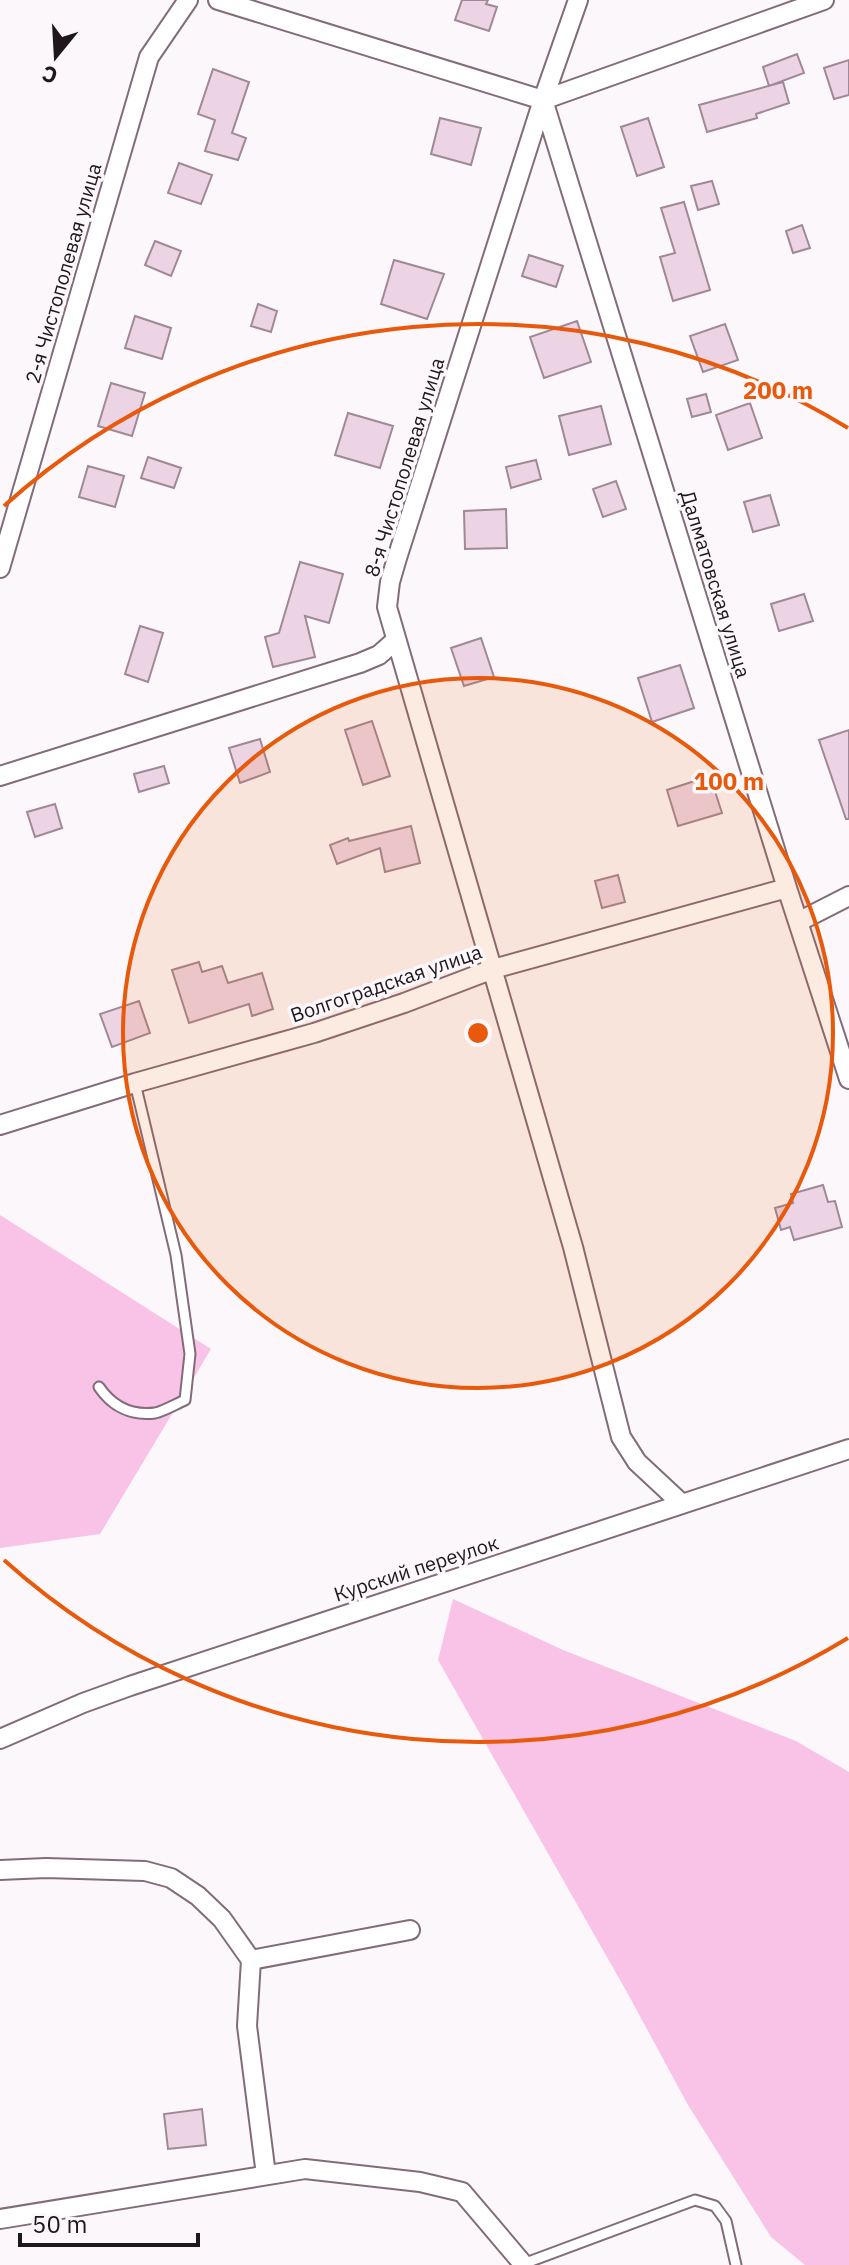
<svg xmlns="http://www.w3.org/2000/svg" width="849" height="2265" viewBox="0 0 849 2265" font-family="'IBM Plex Sans',sans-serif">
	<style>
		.green { fill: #f9c2e7 }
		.building { fill: #edd4e4; stroke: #9f8897; stroke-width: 2 }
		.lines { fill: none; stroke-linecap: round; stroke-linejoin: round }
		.service-casing { stroke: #826c7a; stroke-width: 13 }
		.minor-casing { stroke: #826c7a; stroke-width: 22 }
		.service { stroke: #fff; stroke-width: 9 }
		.minor { stroke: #fff; stroke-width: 18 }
		.ring { fill: none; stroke: #e8590c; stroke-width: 4 }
		.labels { text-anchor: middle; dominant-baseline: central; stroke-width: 7; stroke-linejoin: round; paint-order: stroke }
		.street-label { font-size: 20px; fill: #20171d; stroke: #fcf7fa }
		.centre { fill: #e8590c; stroke: #fcf7fa; stroke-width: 4 }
		.ring-label { font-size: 24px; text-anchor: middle; font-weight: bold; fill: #e8590c; stroke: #fcf7fa; stroke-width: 7; stroke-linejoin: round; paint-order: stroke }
	</style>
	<rect width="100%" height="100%" fill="#fcf7fa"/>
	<path class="green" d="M 0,1215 L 211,1349 L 100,1534 L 0,1548 Z
		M 453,1599 L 563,1650 L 796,1741 L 849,1772 L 849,2265 L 805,2265 L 771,2237 L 688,2105 L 628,1994 L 438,1660 Z"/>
	<path class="building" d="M 462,0 L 488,0 L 486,4 L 497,7 L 489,31 L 455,20 Z
		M 797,54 L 804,73 L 769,86 L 763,67 Z
		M 849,60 L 849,95 L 834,99 L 824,68 Z
		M 213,69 L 249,82 L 232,133 L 246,138 L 238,160 L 205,151 L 215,120 L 198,114 Z
		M 783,82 L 789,103 L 756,114 L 757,118 L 707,132 L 699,105 Z
		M 440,118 L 481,128 L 471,165 L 431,154 Z
		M 648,118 L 664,167 L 637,176 L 621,127 Z
		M 179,163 L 212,175 L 201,204 L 168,193 Z
		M 712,181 L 719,204 L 698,210 L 691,186 Z
		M 684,202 L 710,290 L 673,301 L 660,257 L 675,253 L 661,208 Z
		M 802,225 L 810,248 L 793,253 L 786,231 Z
		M 155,241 L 181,251 L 171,276 L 145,265 Z
		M 529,255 L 563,266 L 556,287 L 522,276 Z
		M 394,260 L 444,274 L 427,319 L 381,304 Z
		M 258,304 L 277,311 L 271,332 L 251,326 Z
		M 135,316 L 171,328 L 162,359 L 125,348 Z
		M 577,321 L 591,362 L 544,378 L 530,337 Z
		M 725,324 L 738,360 L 703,372 L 690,336 Z
		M 111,383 L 145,393 L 132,436 L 98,426 Z
		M 706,394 L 711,412 L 692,417 L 687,399 Z
		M 750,403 L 762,438 L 728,450 L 716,415 Z
		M 601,406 L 611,444 L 569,455 L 559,416 Z
		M 348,413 L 393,426 L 380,468 L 335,455 Z
		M 148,457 L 181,468 L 174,488 L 141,478 Z
		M 536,460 L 541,479 L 511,488 L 506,467 Z
		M 88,466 L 124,476 L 115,507 L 79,497 Z
		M 616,481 L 626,509 L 603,517 L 593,489 Z
		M 770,495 L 779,525 L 753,532 L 744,502 Z
		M 506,509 L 507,548 L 465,549 L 464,511 Z
		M 300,562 L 343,574 L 329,623 L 305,616 L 315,657 L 273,667 L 265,637 L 279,633 Z
		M 804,594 L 813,621 L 779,631 L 771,604 Z
		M 140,626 L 163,633 L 148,682 L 125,674 Z
		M 481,638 L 494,677 L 464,686 L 451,648 Z
		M 680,665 L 694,708 L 652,722 L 638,678 Z
		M 372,721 L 390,776 L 363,785 L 345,730 Z
		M 849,730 L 849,819 L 846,819 L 819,740 Z
		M 260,739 L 270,772 L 240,783 L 229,748 Z
		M 164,766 L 169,783 L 139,792 L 134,774 Z
		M 710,776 L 722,813 L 678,826 L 667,790 Z
		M 55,804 L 62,828 L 35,837 L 27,812 Z
		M 411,826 L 420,863 L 385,872 L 380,848 L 337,864 L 330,845 L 348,838 L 349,841 Z
		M 618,875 L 625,902 L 602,908 L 595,881 Z
		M 199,962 L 202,972 L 222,966 L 228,983 L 262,973 L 273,1009 L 252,1016 L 249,1004 L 189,1023 L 172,970 Z
		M 139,1001 L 150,1033 L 112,1047 L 100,1014 Z
		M 823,1185 L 828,1202 L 835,1201 L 842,1227 L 794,1240 L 790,1227 L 781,1230 L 775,1208 L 793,1203 L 791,1194 Z
		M 202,2109 L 206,2145 L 168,2149 L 164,2114 Z"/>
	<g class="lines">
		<g class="service-casing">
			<path id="service" d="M 99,1387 C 112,1406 131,1416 155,1413 C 164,1411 176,1404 185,1400 L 190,1354 L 176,1255 L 135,1083
				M 523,2264 L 695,2200 L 715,2206 L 726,2221 L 736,2265"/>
		</g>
		<g class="minor-casing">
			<path id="minor" d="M 218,0 L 543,100 L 824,0
				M 578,0 L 543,100 L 397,558 L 390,582 L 387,607 L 573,1247 L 621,1437 L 637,1462 L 681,1503
				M 543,100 L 787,888 L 849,1079
				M 0,568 L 149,57 L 188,0
				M 0,776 L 360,663 L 379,655 L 396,640
				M 798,922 L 849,896
				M 0,1125 L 135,1083 L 314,1033 L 404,1003 L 493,969 L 787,888
				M 0,1739 L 83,1703 L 130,1686 L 849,1449
				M 0,1870 L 46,1868 L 145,1871 L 171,1878 L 198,1896 L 222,1919 L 251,1960 L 247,2026 L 266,2175
				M 251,1960 L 410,1930
				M 0,2219 L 305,2169 L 420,2182 L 462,2192 L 524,2265"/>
		</g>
		<use href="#service" class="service"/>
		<use href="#minor" class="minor"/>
	</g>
	<circle cx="478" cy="1033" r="355" fill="#e8590c" fill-opacity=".12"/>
	<g class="ring">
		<circle cx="478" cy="1033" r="355"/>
		<path d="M848 1638A709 709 0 0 1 4 1560M4 506A709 709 0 0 1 848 428"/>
	</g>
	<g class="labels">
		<g class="street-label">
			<text transform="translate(63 273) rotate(-74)">2-я Чистополевая улица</text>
			<text transform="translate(404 467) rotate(-73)">8-я Чистополевая улица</text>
			<text transform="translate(716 584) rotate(73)">Далматовская улица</text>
			<text transform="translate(386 983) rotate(-19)">Волгоградская улица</text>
			<text transform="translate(416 1568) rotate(-18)">Курский переулок</text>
		</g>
	</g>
	<circle cx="478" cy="1033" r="12" class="centre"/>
	<g class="ring-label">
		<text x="778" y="399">200 m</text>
		<text x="729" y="790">100 m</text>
	</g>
	<g transform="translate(56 56) rotate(198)" stroke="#fcf7fa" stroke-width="6" paint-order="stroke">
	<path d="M0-6L14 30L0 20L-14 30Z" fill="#20171d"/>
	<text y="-12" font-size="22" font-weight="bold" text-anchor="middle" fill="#20171d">С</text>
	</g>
	<path d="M20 2233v12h178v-12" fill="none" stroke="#20171d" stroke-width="4"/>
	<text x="32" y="2233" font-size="24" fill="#20171d" stroke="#fcf7fa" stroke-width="6" paint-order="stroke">50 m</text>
</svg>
